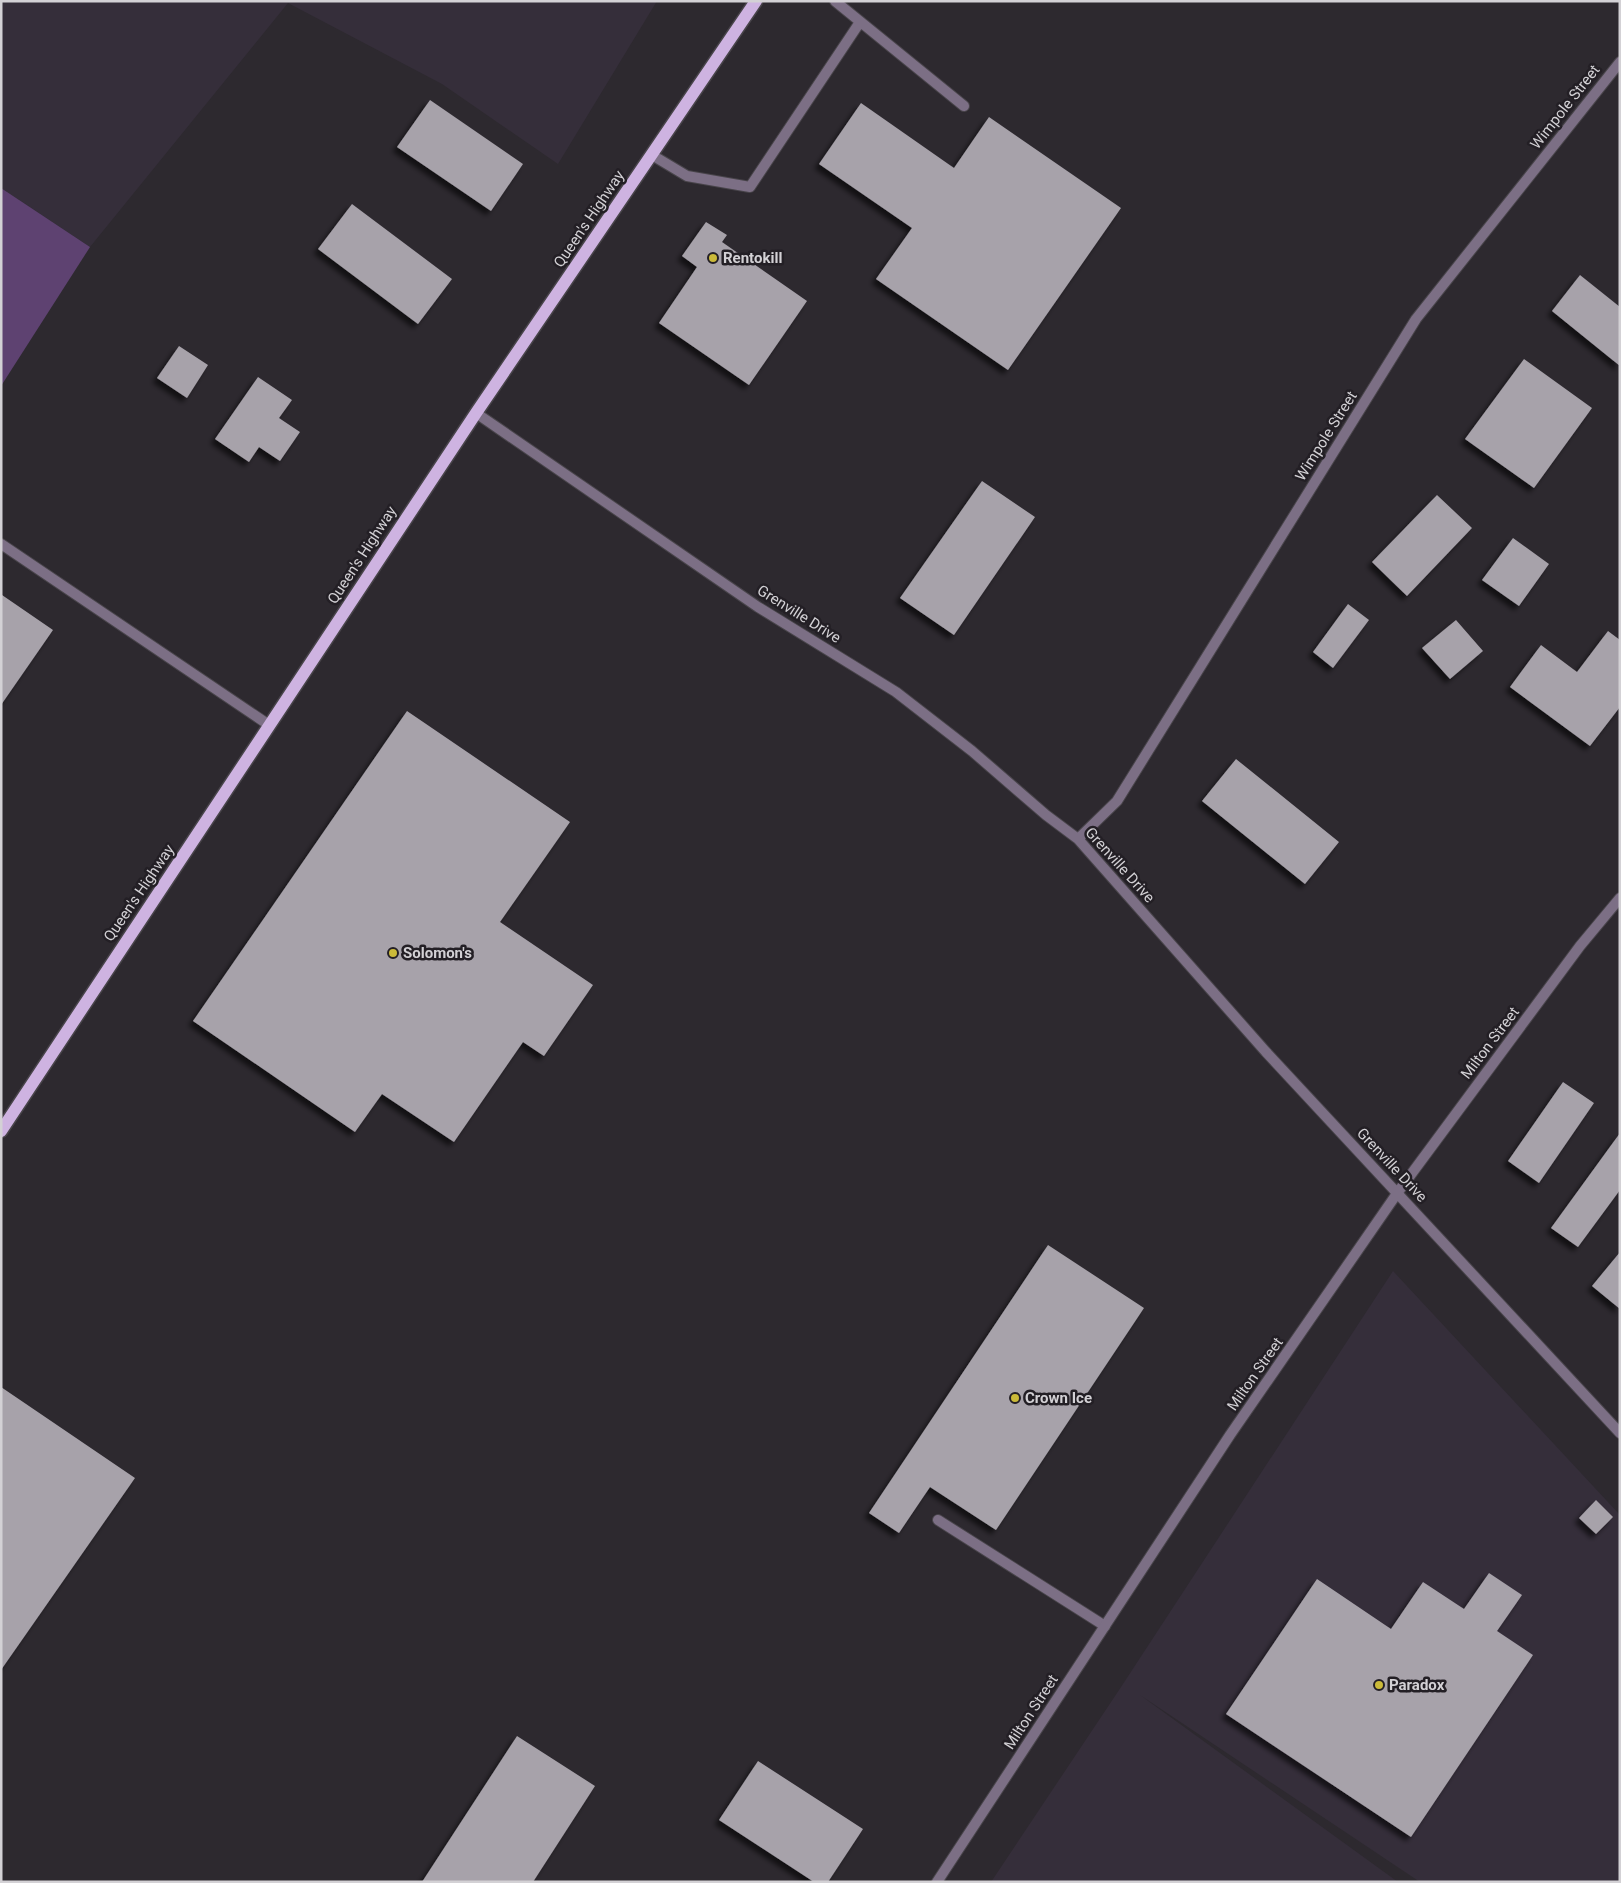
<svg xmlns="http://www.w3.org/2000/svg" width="1621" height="1883" viewBox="0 0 1621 1883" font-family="Roboto,sans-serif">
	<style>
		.built { fill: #352e3a }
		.forest { fill: #5e4271 }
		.building { fill: #a7a2aa; filter: url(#shadow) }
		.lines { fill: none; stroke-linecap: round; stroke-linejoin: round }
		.service-casing { stroke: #48444a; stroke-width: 12 }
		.minor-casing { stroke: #48444a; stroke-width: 12 }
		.primary-casing { stroke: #48444a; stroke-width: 15 }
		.service { stroke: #7c6f85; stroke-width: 10 }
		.minor { stroke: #7c6f85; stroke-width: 10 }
		.primary { stroke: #ceb3e1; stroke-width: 12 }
		.poi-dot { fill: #cbba39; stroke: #231f25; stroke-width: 2 }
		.labels { text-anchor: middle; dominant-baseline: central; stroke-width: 5; stroke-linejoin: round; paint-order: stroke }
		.street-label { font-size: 15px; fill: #d3d1d5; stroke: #231f25 }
		.poi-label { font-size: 15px; font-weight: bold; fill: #d3d1d5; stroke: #231f25; text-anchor: start }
	</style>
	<defs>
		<filter id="shadow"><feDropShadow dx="-4.5" dy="4.5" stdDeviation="2.5" flood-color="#0009"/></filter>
	</defs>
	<rect width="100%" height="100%" fill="#2d292f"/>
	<path class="built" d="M 1,1 L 657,1 L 558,164 L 442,84 L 288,3 L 90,247 L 1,188 Z
		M 1393,1271 L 1620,1515 L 1620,1882 L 1420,1882 L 1140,1695 L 1398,1882 L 991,1882 L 1123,1684 Z"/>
	<path class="forest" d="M 1,188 L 90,247 L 1,386 Z"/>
	<path class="building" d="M 430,100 L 523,164 L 491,211 L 397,147 Z
		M 861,103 L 954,168 L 989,117 L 1121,208 L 1008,370 L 876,279 L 912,228 L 819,164 Z
		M 352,204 L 452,279 L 418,324 L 318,249 Z
		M 706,222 L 727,235 L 722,242 L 807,301 L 749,385 L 659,323 L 697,267 L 682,256 Z
		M 1580,275 L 1620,307 L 1620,366 L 1552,311 Z
		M 179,346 L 208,365 L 187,398 L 157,378 Z
		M 1524,359 L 1592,408 L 1534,488 L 1465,439 Z
		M 258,377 L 292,400 L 279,418 L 300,432 L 280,461 L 259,447 L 249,462 L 215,439 Z
		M 982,481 L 1035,517 L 954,635 L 900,598 Z
		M 1437,495 L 1472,528 L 1407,596 L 1372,562 Z
		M 1513,538 L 1549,564 L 1519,606 L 1482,580 Z
		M 2,595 L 53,630 L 1,705 L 1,596 Z
		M 1348,604 L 1369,620 L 1333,668 L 1313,652 Z
		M 1456,620 L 1483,651 L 1450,679 L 1422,648 Z
		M 1608,631 L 1620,640 L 1620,707 L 1590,746 L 1510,687 L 1541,645 L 1577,672 Z
		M 407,711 L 570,822 L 500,922 L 593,985 L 544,1056 L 523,1042 L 454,1142 L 382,1094 L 355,1132 L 193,1021 Z
		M 1236,759 L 1339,842 L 1305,884 L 1202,801 Z
		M 1563,1082 L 1594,1103 L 1539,1183 L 1508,1161 Z
		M 1620,1133 L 1620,1190 L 1578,1247 L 1551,1228 Z
		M 1048,1245 L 1144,1308 L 996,1530 L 930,1487 L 899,1533 L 869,1513 Z
		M 1620,1252 L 1620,1309 L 1592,1286 Z
		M 1,1387 L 135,1478 L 1,1670 Z
		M 1596,1500 L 1613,1517 L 1596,1534 L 1579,1518 Z
		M 1489,1573 L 1522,1595 L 1497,1631 L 1533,1655 L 1411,1837 L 1226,1714 L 1317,1579 L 1391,1629 L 1423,1582 L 1464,1609 Z
		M 517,1736 L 595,1786 L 533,1882 L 422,1882 Z
		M 758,1761 L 863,1829 L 828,1882 L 814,1882 L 719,1820 Z"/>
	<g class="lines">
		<g class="service-casing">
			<path id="service" d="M 835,1 L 964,106
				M 652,155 L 687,176 L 750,187 L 860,22
				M 1,544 L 269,725
				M 938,1520 L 1105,1626"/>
		</g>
		<g class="minor-casing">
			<path id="minor" d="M 476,413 L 758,607 L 896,692 L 972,751 L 1046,815 L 1078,839 L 1266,1052 L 1620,1433
				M 1078,839 L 1117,801 L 1416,319 L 1620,62
				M 937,1882 L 1230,1435 L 1398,1192 L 1580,946 L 1620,898"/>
		</g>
		<g class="primary-casing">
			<path id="primary" d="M 1,1131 L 476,413 L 756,1"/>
		</g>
		<use href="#service" class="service"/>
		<use href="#minor" class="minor"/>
		<use href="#primary" class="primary"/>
	</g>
	<g class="poi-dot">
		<circle cx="713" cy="258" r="5"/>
		<circle cx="393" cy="953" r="5"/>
		<circle cx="1015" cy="1398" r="5"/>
		<circle cx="1379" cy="1685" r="5"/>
	</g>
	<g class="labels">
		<g class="street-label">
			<text transform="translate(1565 107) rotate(-52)">Wimpole Street</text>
			<text transform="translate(589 219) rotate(-56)">Queen's Highway</text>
			<text transform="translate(1326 436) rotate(-58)">Wimpole Street</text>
			<text transform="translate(362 555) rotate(-57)">Queen's Highway</text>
			<text transform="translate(799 614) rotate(32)">Grenville Drive</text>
			<text transform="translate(1120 865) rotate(48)">Grenville Drive</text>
			<text transform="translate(139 893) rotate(-56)">Queen's Highway</text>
			<text transform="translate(1490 1043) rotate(-53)">Milton Street</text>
			<text transform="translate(1392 1165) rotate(47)">Grenville Drive</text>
			<text transform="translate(1255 1374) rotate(-55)">Milton Street</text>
			<text transform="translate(1031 1712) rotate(-57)">Milton Street</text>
		</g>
		<g class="poi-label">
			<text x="723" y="258">Rentokill</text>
			<text x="403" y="953">Solomon's</text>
			<text x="1025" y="1398">Crown Ice</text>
			<text x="1389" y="1685">Paradox</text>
		</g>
	</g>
	<rect width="1621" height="1883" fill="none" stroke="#d3d1d5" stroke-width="5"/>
</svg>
